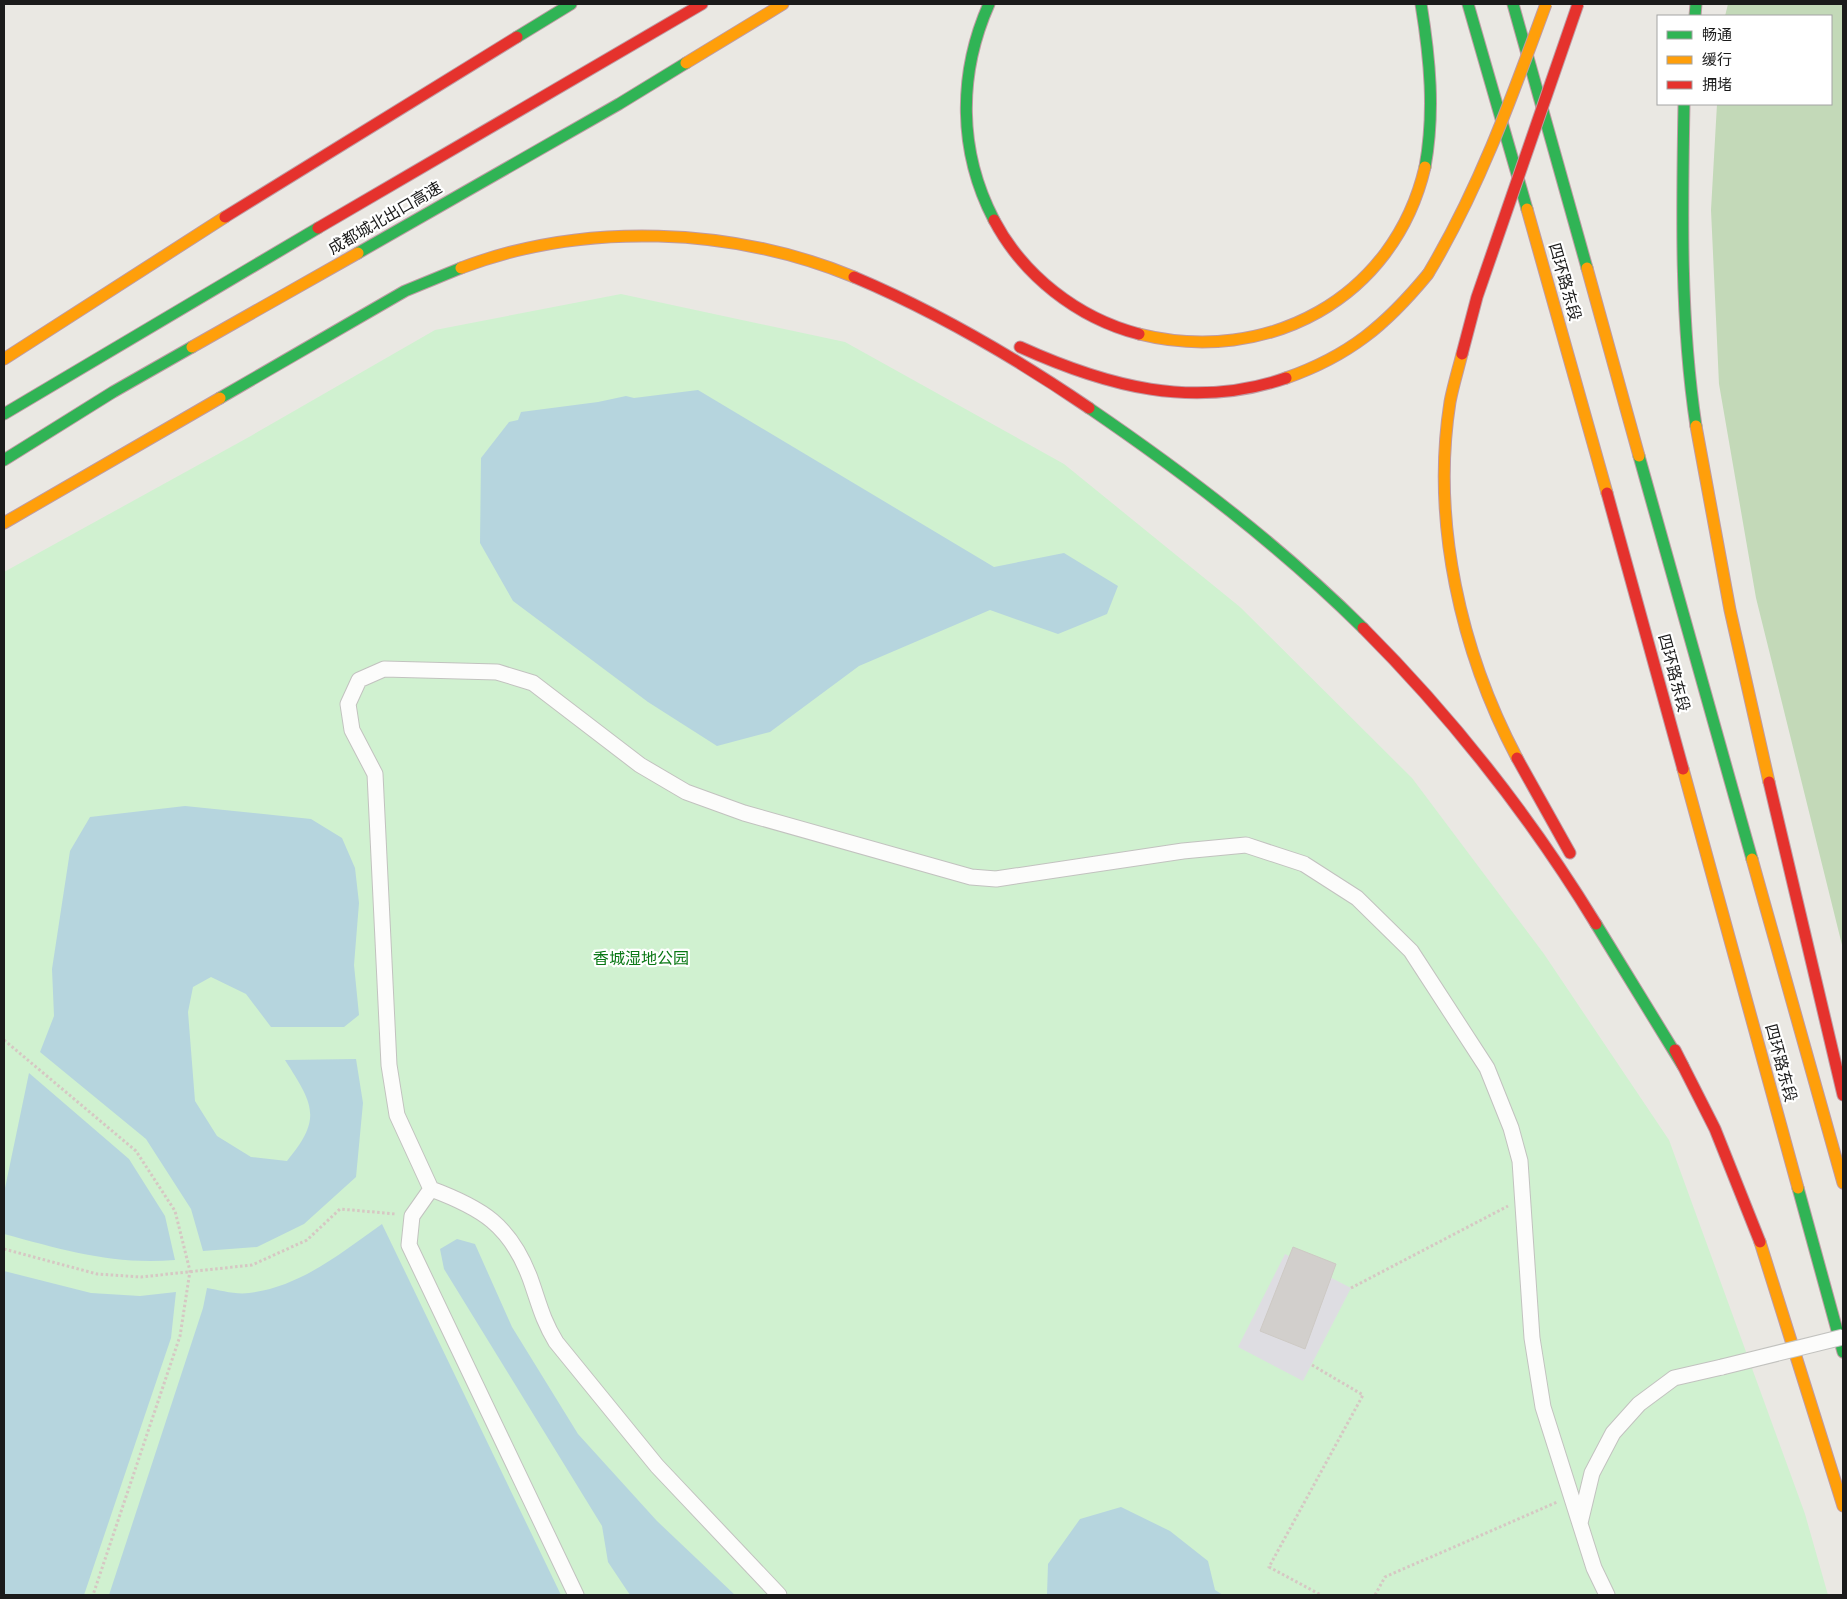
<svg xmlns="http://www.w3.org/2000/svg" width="1847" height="1599" viewBox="0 0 1847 1599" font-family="Cabin,'Noto Sans SC',sans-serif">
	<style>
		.forest { fill: #c3d9b8 }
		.park { fill: #d0f1d0 }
		.plaza { fill: #dedde2 }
		.water { fill: #b6d5de }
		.building { fill: #d2cfcc; stroke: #cdc9c4 }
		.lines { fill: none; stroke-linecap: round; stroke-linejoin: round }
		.street-casing { stroke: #c2c2bf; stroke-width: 17 }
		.fast-casing { stroke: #bf9ba4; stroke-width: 13 }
		.slow-casing { stroke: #bf9ba4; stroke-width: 13 }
		.jam-casing { stroke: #bf9ba4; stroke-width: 13 }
		.path { stroke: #d6c7c3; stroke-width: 3; stroke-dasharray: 2.5 2.5; stroke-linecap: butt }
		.street { stroke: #fcfcfb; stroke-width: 15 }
		.fast { stroke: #30b455; stroke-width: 11 }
		.slow { stroke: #ff9f0a; stroke-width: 11 }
		.jam { stroke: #e5322d; stroke-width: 11 }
		.street-bridge-casing { stroke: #c2c2bf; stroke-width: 17; stroke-linecap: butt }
		.slow-bridge-casing { stroke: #bf9ba4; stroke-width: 13; stroke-linecap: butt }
		.jam-bridge-casing { stroke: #bf9ba4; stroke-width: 13; stroke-linecap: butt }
		.street-bridge { stroke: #fcfcfb; stroke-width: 15 }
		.slow-bridge { stroke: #ff9f0a; stroke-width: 11 }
		.jam-bridge { stroke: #e5322d; stroke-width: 11 }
		.labels { text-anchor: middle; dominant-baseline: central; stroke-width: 4.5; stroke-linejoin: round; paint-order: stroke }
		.street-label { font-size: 16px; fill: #1b1b1b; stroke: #fff }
		.park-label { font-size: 16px; fill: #0a7815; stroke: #fff }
	</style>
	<rect width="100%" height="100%" fill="#eae8e3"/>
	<path class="forest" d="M 1728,4 L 1843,4 L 1843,949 L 1756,598 L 1719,384 L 1711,210 L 1717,104 L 1831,104 L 1831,16 L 1725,16 Z"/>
	<path class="park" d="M 621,294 L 845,342 L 1064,464 L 1240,607 L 1412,778 L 1544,954 L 1669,1140 L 1805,1514 L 1828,1595 L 4,1595 L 4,572 L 249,437 L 435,330 Z"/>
	<path class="plaza" d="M 1285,1254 L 1351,1288 L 1303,1381 L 1238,1347 Z"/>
	<path class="water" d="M 698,390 L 994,567 L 1064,553 L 1118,586 L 1107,614 L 1058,634 L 990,610 L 859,666 L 770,732 L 717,746 L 648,702 L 513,601 L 480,543 L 481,458 L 509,422 L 518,420 L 521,412 L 598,402 L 626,396 L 634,398 Z
		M 185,806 L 311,819 L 342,838 L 355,868 L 359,903 L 354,965 L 359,1015 L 344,1027 L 271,1027 L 246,994 L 211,977 L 193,987 L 188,1012 L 195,1101 L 217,1136 L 251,1157 L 287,1161 C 323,1118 313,1104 285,1060 L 356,1059 L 363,1103 L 356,1177 L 304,1224 L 257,1247 L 203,1251 L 191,1209 L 146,1139 L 40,1052 L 54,1016 L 52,969 L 70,851 L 90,817 Z
		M 29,1073 L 129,1159 L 165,1216 L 175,1260 C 112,1265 64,1250 4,1234 L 4,1193 Z
		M 382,1224 L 561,1595 L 109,1595 L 203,1308 L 207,1288 C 219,1290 236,1295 249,1293 C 300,1287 341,1253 382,1224 Z
		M 457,1239 L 475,1244 L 512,1327 L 578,1434 L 657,1521 L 735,1595 L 630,1595 L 608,1562 L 602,1526 L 444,1269 L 440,1249 Z
		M 4,1271 L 91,1293 L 140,1296 L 176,1292 L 171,1338 L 84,1595 L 4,1595 Z
		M 1121,1507 L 1170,1531 L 1208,1561 L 1215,1590 L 1223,1595 L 1047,1595 L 1048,1564 L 1080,1519 Z"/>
	<path class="building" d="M 1293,1247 L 1336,1264 L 1305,1349 L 1260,1331 Z"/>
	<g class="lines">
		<g class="street-casing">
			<path id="street" d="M 431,1189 C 482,1208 510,1225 530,1278 C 539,1303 542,1319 556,1342 L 657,1466 L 779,1595
				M 1580,1523 L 1592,1473 L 1613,1433 L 1639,1404 L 1674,1378 L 1722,1367
				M 576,1595 L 409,1245 L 412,1216 L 431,1189 L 397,1115 L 389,1065 L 375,774 L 352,730 L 348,704 L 359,680 L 384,669 L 497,672 L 533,683 L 640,765 L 686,792 L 744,813 L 971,877 L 996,879 L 1183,851 L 1246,845 L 1304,864 L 1357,898 L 1411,951 L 1487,1068 L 1511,1128 L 1520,1161 L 1532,1338 L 1543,1407 L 1594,1568 L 1607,1595"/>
		</g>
		<g class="fast-casing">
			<path id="fast" d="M 989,4 C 958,74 958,151 994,220
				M 1421,4 C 1430,59 1435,112 1425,167
				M 1468,4 L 1527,209
				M 1513,4 L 1587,268
				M 1695,16 L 1696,4
				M 517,37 L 571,4
				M 1684,104 C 1682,212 1680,320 1696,426
				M 358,253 L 619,104 L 686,63
				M 220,398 L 405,291 L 461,268
				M 1089,408 C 1187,475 1279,545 1363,628
				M 4,414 L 318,228
				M 1639,456 L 1752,859
				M 4,460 L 113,392 L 192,347
				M 1596,924 L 1683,1066
				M 1798,1188 L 1843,1352"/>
		</g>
		<g class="slow-casing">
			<path id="slow" d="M 686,63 L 783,4
				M 1527,209 L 1607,493
				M 461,268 C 584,221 733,227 854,277
				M 1587,268 L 1639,456
				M 1139,334 C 1267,366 1394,299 1425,167
				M 192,347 L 358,253
				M 1462,354 C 1458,370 1453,386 1450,402 C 1431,522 1461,652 1517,758
				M 4,359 L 225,217
				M 1286,378 C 1349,356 1386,325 1428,274
				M 1696,426 L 1730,610 L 1769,782
				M 4,523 L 220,398
				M 1683,769 L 1798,1188
				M 1752,859 L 1843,1183
				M 1760,1242 L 1843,1506"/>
		</g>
		<g class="jam-casing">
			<path id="jam" d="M 225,217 L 517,37
				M 994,220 C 1023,275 1077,318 1139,334
				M 318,228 L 702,4
				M 854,277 C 937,312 1014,357 1089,408
				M 1020,347 C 1106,386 1193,410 1286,378
				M 1607,493 L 1683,769
				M 1363,628 C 1452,717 1530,816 1596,924
				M 1517,758 L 1570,853
				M 1769,782 L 1843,1095
				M 1675,1050 L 1715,1129 L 1760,1242"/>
		</g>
		<path class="path" d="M 4,1040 L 136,1151 L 175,1211 L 190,1271 L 180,1336 L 93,1595
			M 4,1249 L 97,1274 L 141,1277 L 252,1265 L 307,1240 L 340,1209 L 396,1214
			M 1351,1288 L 1508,1206
			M 1312,1365 L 1363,1395 L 1269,1567 L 1321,1595
			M 1375,1595 L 1385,1577 L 1557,1502"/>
		<use href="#street" class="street"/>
		<use href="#fast" class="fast"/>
		<use href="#slow" class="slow"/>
		<use href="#jam" class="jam"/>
		<g class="street-bridge-casing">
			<path id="street-bridge" d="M 1722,1367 L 1843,1337"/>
		</g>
		<g class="slow-bridge-casing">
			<path id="slow-bridge" d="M 1428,274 C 1479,189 1512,97 1546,4"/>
		</g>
		<g class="jam-bridge-casing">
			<path id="jam-bridge" d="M 1462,354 L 1477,297 L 1578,4"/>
		</g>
		<use href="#street-bridge" class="street-bridge"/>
		<use href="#slow-bridge" class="slow-bridge"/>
		<use href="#jam-bridge" class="jam-bridge"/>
	</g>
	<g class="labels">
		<g class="street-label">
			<text transform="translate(385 218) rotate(-30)">成都城北出口高速</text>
			<text transform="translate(1565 282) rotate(74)">四环路东段</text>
			<text transform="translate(1674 673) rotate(75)">四环路东段</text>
			<text transform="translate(1781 1063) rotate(75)">四环路东段</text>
		</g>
		<g class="park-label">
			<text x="641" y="958">香城湿地公园</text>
		</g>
	</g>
	<rect width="1847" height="1599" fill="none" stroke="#1b1b1b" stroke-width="10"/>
	<rect x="1657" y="15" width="175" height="90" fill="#ffffff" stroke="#a4a4a4"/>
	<rect x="1667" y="31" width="25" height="8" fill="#30b455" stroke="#a4a4a4"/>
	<text x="1702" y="40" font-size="15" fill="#1b1b1b">畅通</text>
	<rect x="1667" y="56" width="25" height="8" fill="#ff9f0a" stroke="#a4a4a4"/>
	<text x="1702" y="65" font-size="15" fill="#1b1b1b">缓行</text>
	<rect x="1667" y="81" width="25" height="8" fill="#e5322d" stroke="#a4a4a4"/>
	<text x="1702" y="90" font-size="15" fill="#1b1b1b">拥堵</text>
</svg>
